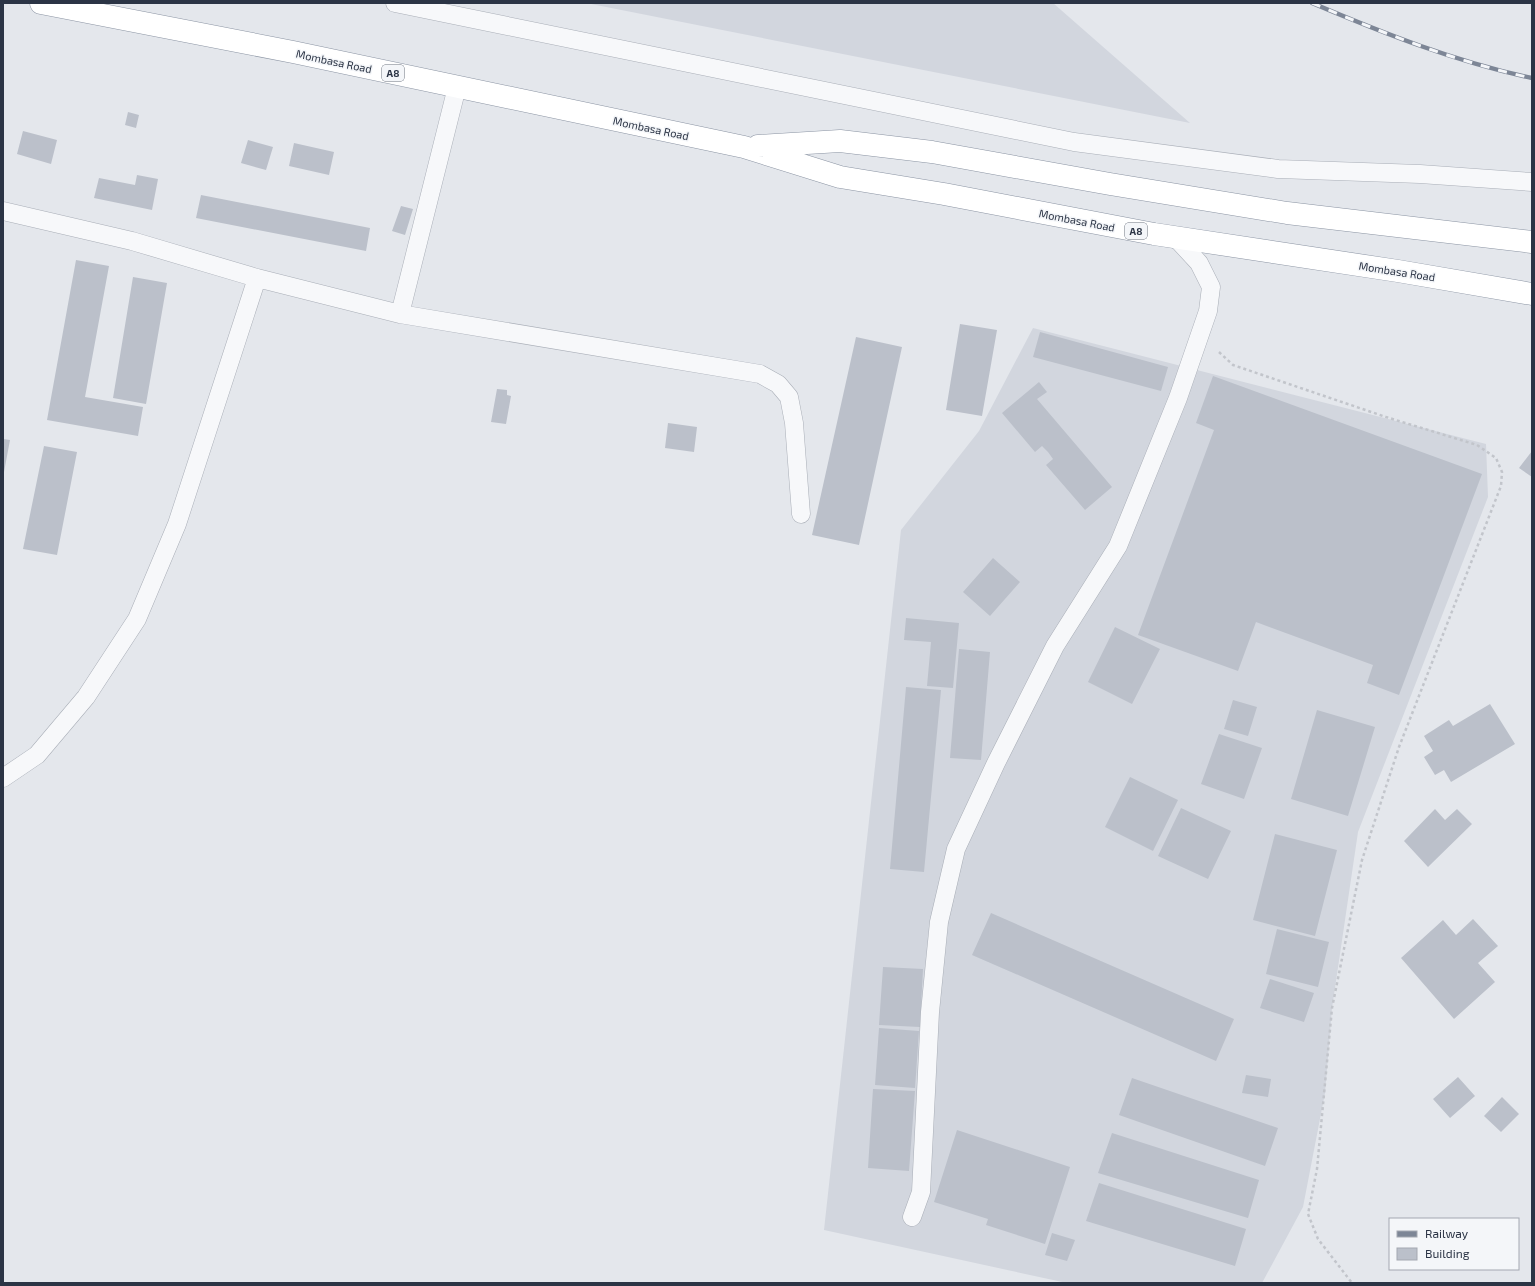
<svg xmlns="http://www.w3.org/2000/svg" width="1535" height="1286" viewBox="0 0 1535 1286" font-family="'Exo 2',sans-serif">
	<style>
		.built { fill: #d2d6de }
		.building { fill: #bbc0ca }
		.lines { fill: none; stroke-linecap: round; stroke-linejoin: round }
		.lane-casing { stroke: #a9aeb7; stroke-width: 19 }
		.highway-casing { stroke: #8b94a3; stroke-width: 23 }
		.path { stroke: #c2c5cb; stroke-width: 2.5; stroke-dasharray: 3 3; stroke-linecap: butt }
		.lane { stroke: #f7f8fa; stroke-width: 18 }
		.highway { stroke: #fff; stroke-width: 22 }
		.rail-casing { stroke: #7d8696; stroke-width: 4.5 }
		.rail { stroke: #f4f6f9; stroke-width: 3; stroke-dasharray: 9; stroke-linecap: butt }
		.labels { text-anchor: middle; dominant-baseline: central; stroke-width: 3; stroke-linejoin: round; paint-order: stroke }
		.shield { fill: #f4f6f9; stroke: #676e7b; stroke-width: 1 }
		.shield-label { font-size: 10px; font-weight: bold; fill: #2b3445 }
		.street-label { font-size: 11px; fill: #2b3445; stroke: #f4f6f9 }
	</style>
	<rect width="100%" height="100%" fill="#e4e7ec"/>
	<path class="built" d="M 586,3 L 1053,3 L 1190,123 Z
		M 1033,328 L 1486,444 L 1488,497 L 1358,832 L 1332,1008 L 1325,1093 L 1303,1207 L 1262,1283 L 1067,1283 L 824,1230 L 901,530 L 979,431 Z"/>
	<path class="building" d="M 128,112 L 139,115 L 136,128 L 125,125 Z
		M 23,131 L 57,140 L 51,164 L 17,154 Z
		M 248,140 L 273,147 L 266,170 L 241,163 Z
		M 294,143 L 334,152 L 329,175 L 289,166 Z
		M 137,175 L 158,179 L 152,210 L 94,198 L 99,178 L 135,185 Z
		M 201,195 L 370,228 L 366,251 L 196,218 Z
		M 401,206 L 413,209 L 405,235 L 392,231 Z
		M 76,260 L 109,266 L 85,397 L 143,407 L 138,436 L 47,420 Z
		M 133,277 L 167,283 L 146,404 L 113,398 Z
		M 960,324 L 997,330 L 982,416 L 946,410 Z
		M 1040,332 L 1168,367 L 1161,391 L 1033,357 Z
		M 856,337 L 902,347 L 859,545 L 812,535 Z
		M 1213,376 L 1482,474 L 1399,695 L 1367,683 L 1373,665 L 1256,622 L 1238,671 L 1138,635 L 1214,430 L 1196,423 Z
		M 1039,382 L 1047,392 L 1037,399 L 1112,487 L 1085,510 L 1046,465 L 1053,459 L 1048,452 L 1042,446 L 1035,452 L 1002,413 Z
		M 497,389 L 507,390 L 507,395 L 511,396 L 506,424 L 491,422 Z
		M 668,423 L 697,427 L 694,452 L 665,448 Z
		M 3,439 L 10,440 L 4,472 L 3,471 Z
		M 44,446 L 77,452 L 57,555 L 23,549 Z
		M 1532,451 L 1532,477 L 1519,468 Z
		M 993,558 L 1020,582 L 990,616 L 963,592 Z
		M 906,618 L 959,623 L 953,688 L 927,686 L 931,642 L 904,640 Z
		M 1115,627 L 1160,649 L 1132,704 L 1088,682 Z
		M 959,649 L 990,652 L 981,760 L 950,758 Z
		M 906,687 L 941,690 L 924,872 L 890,869 Z
		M 1233,700 L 1257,707 L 1248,736 L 1224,729 Z
		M 1490,704 L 1515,744 L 1451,782 L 1444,770 L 1435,775 L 1424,757 L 1433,751 L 1424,736 L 1449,720 L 1453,726 Z
		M 1317,710 L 1375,727 L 1348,816 L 1291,799 Z
		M 1219,734 L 1262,748 L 1244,799 L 1201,784 Z
		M 1130,777 L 1178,800 L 1153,851 L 1105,827 Z
		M 1181,808 L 1231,831 L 1208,879 L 1158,856 Z
		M 1435,809 L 1445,820 L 1457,809 L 1472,824 L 1428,867 L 1404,841 Z
		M 1275,834 L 1337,850 L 1315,936 L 1253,920 Z
		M 991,913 L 1234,1019 L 1216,1061 L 972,955 Z
		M 1473,919 L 1498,946 L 1478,963 L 1495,982 L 1454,1019 L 1401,958 L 1443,920 L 1456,935 Z
		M 1277,929 L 1329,942 L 1318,987 L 1266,974 Z
		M 883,967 L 923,969 L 920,1027 L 879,1025 Z
		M 1270,979 L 1314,993 L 1304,1022 L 1260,1008 Z
		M 879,1028 L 919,1031 L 915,1088 L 875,1085 Z
		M 1246,1075 L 1271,1079 L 1268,1097 L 1242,1093 Z
		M 1458,1077 L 1475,1096 L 1450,1118 L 1433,1099 Z
		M 1132,1078 L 1278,1128 L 1265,1166 L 1119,1115 Z
		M 873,1089 L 915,1091 L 909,1171 L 868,1168 Z
		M 1502,1097 L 1519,1114 L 1501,1132 L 1484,1116 Z
		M 957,1130 L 1070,1167 L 1045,1244 L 986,1225 L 988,1219 L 934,1202 Z
		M 1112,1133 L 1259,1180 L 1248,1218 L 1098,1173 Z
		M 1099,1183 L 1246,1229 L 1235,1266 L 1086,1221 Z
		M 1052,1233 L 1075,1240 L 1067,1261 L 1045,1255 Z"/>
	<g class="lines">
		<g class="lane-casing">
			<path id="lane" d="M 395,3 L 1074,142 L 1278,169 L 1420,174 L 1532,182
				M 3,211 L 132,241 L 257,278
				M 400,314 L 760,374 L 778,384 L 789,397 L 794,423 L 801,514
				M 3,778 L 37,755 L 86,697 L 137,619 L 177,524 L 257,278 L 400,314 L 457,87
				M 912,1217 L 921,1192 L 930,1012 L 939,922 L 956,849 L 996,763 L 1055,646 L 1118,546 L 1178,398 L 1208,311 L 1211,287 L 1199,263 L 1175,237"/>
		</g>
		<g class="highway-casing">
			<path id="highway" d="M 41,3 L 293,52 L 744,147 L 840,177 L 944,194 L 1154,234 L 1398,271 L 1532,294
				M 758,146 L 840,141 L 932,152 L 1110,184 L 1287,213 L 1532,242"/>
		</g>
		<path class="path" d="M 1219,352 L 1233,365 L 1386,417 L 1477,445 L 1496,458 L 1502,472 L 1501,486 L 1399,747 L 1362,860 L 1332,1008 L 1317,1169 L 1308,1214 L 1318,1239 L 1352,1283"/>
		<use href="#lane" class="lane"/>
		<use href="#highway" class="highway"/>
		<g class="rail-casing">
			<path id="rail" d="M 1312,3 C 1383,33 1456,62 1532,78"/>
		</g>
		<use href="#rail" class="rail"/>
	</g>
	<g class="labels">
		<g class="shield">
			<rect x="382" y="65" width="22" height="16" rx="3"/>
			<rect x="1125" y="223" width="22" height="16" rx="3"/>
		</g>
		<g class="shield-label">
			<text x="393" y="73">A8</text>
			<text x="1136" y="231">A8</text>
		</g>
		<g class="street-label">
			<text transform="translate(334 61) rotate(12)">Mombasa Road</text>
			<text transform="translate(651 128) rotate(12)">Mombasa Road</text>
			<text transform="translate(1077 220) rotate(11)">Mombasa Road</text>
			<text transform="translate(1397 271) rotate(9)">Mombasa Road</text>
		</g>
	</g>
	<rect width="1535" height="1286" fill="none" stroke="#2b3445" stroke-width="8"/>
	<rect x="1389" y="1218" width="130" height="52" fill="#f4f6f9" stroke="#a4a8b1"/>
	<rect x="1397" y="1231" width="20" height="6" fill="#7d8696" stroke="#a4a8b1"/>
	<text x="1425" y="1238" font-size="12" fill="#2b3445">Railway</text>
	<rect x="1397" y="1248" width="20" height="12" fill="#bbc0ca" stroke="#a4a8b1"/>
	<text x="1425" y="1258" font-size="12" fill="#2b3445">Building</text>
</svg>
